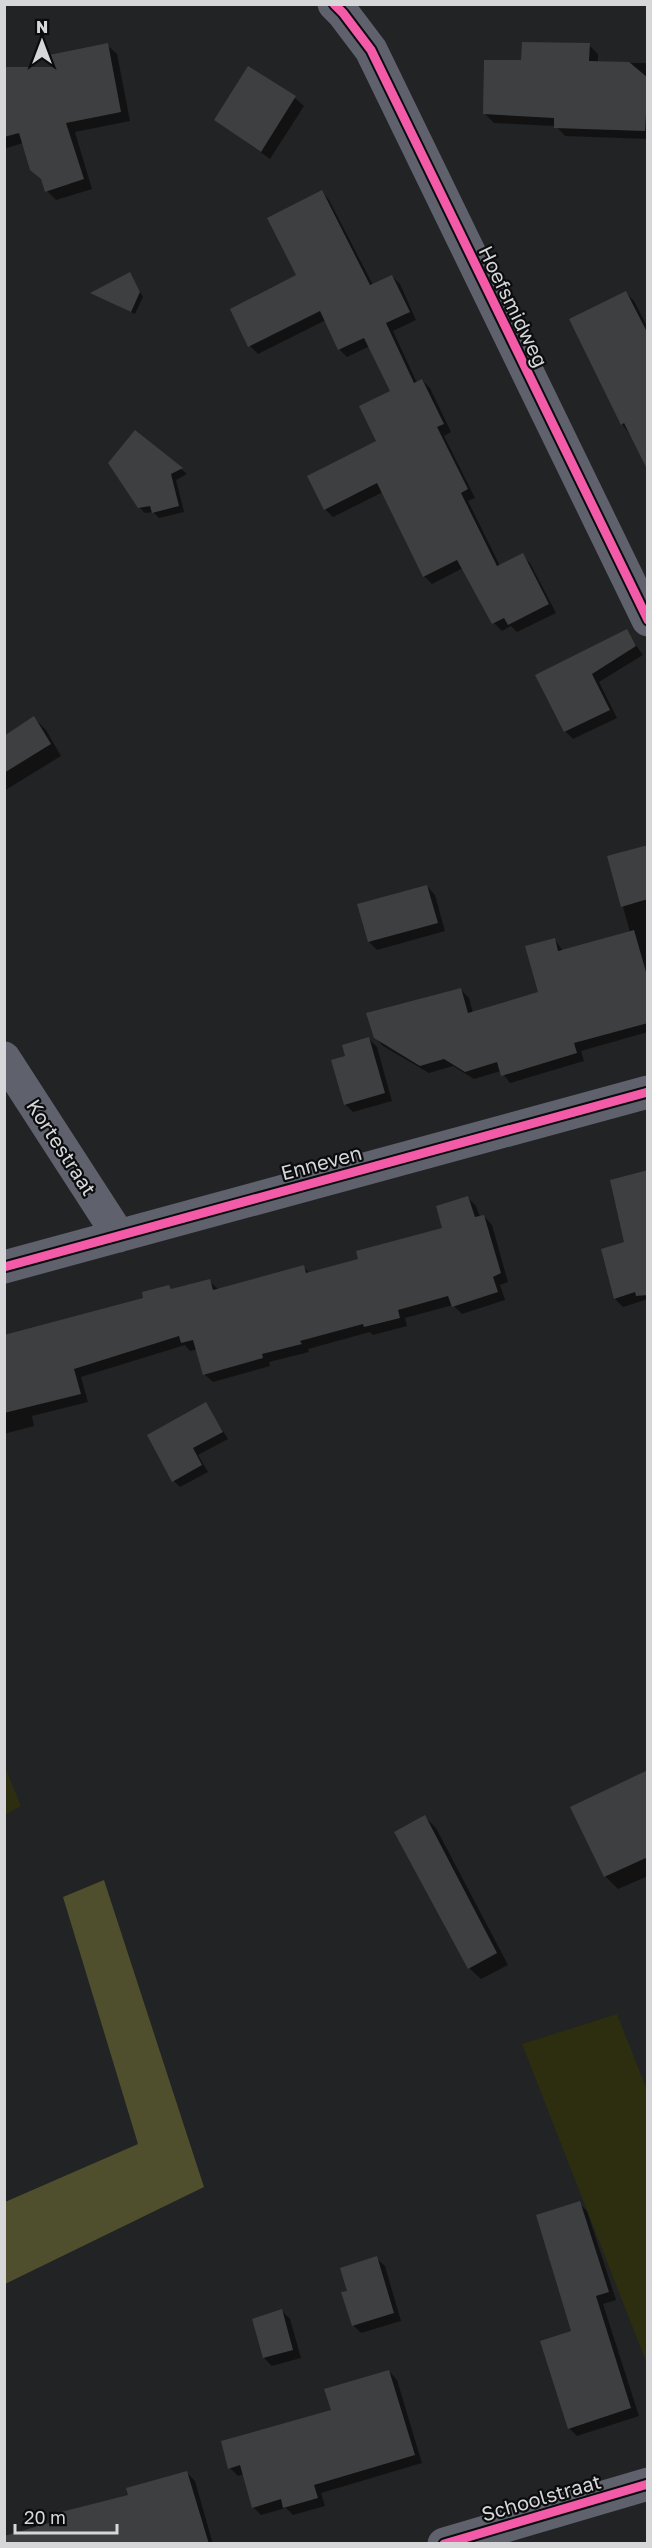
<svg xmlns="http://www.w3.org/2000/svg" width="652" height="2548" viewBox="0 0 652 2548" font-family="'Golos Text',sans-serif">
	<style>
		.green { fill: #2d2d0f }
		.forest { fill: #4f4e2d }
		.shadow { fill: #0007 }
		.building { fill: #3e3f41 }
		.lines { fill: none; stroke-linecap: round; stroke-linejoin: round }
		.minor { stroke: #5f616c; stroke-width: 33 }
		.cycleway-casing { stroke: #0b0c0e; stroke-width: 13 }
		.cycleway { stroke: #f35aa7; stroke-width: 9 }
		.labels { text-anchor: middle; dominant-baseline: central; stroke-width: 4.5; stroke-linejoin: round; paint-order: stroke }
		.street-label { font-size: 20px; fill: #d7d7da; stroke: #0b0c0e }
	</style>
	<rect width="100%" height="100%" fill="#222325"/>
	<path class="green" d="M 4,1765 L 21,1806 L 5,1815 L 4,1815 Z
		M 617,2014 L 647,2090 L 647,2364 L 522,2044 Z"/>
	<path class="forest" d="M 104,1880 L 204,2187 L 5,2284 L 5,2202 L 138,2144 L 63,1897 Z"/>
	<path class="shadow" d="M 107,45 L 117,54 L 130,121 L 75,132 L 92,189 L 56,200 L 47,191 L 23,143 L 4,149 L 4,69 L 53,68 Z
		M 589,45 L 598,54 L 598,63 L 648,63 L 648,139 L 565,136 L 556,126 L 494,123 L 485,114 L 523,62 Z
		M 248,68 L 295,98 L 304,106 L 270,159 L 216,120 Z
		M 322,192 L 329,200 L 373,285 L 392,276 L 400,284 L 416,320 L 393,331 L 417,383 L 422,380 L 430,388 L 451,432 L 444,436 L 475,498 L 468,501 L 500,566 L 522,555 L 530,563 L 556,613 L 517,632 L 511,626 L 502,631 L 494,623 L 463,568 L 432,584 L 424,576 L 383,492 L 333,517 L 325,509 L 378,442 L 392,392 L 370,346 L 347,357 L 339,349 L 326,320 L 258,354 L 250,346 L 232,310 L 298,275 Z
		M 130,274 L 143,297 L 135,314 L 92,293 Z
		M 626,293 L 634,301 L 648,328 L 648,459 L 622,424 Z
		M 135,432 L 187,474 L 176,480 L 184,512 L 159,518 L 153,512 L 145,513 L 139,507 Z
		M 626,631 L 643,655 L 599,682 L 617,718 L 573,739 L 565,731 L 537,675 Z
		M 34,718 L 46,730 L 61,756 L 4,791 L 4,738 Z
		M 647,847 L 648,1032 L 581,1051 L 584,1061 L 510,1083 L 501,1071 L 474,1079 L 453,1066 L 429,1073 L 383,1046 L 375,1037 L 461,990 L 469,998 L 473,1013 L 540,993 L 555,940 L 563,951 L 630,932 L 609,857 Z
		M 427,886 L 435,895 L 445,931 L 377,950 L 369,942 Z
		M 369,1039 L 377,1047 L 392,1101 L 353,1112 L 345,1104 L 346,1057 Z
		M 648,1172 L 648,1299 L 623,1307 L 615,1299 L 603,1250 L 626,1243 Z
		M 468,1198 L 476,1206 L 480,1217 L 484,1216 L 492,1225 L 508,1282 L 500,1285 L 505,1300 L 462,1314 L 453,1305 L 405,1318 L 407,1326 L 373,1335 L 370,1332 L 308,1349 L 309,1352 L 269,1362 L 270,1366 L 213,1382 L 204,1374 L 197,1349 L 190,1351 L 185,1345 L 81,1377 L 88,1402 L 32,1416 L 34,1426 L 4,1434 L 4,1337 L 145,1300 L 169,1286 L 172,1290 L 209,1281 L 218,1289 L 304,1267 L 310,1274 L 360,1260 L 444,1229 Z
		M 206,1404 L 228,1439 L 198,1455 L 208,1472 L 180,1487 L 174,1481 Z
		M 648,1772 L 648,1876 L 618,1889 L 605,1876 Z
		M 425,1817 L 436,1828 L 508,1965 L 481,1979 L 469,1968 Z
		M 579,2203 L 587,2211 L 616,2300 L 603,2304 L 639,2416 L 577,2436 L 569,2428 Z
		M 376,2258 L 385,2266 L 401,2321 L 361,2333 L 353,2325 L 349,2292 Z
		M 282,2311 L 290,2319 L 301,2358 L 272,2366 L 264,2358 Z
		M 389,2371 L 397,2380 L 422,2463 L 321,2493 L 325,2506 L 293,2515 L 286,2508 L 261,2515 L 253,2507 L 244,2474 L 238,2476 L 230,2468 L 332,2411 Z
		M 187,2473 L 195,2481 L 213,2544 L 4,2544 Z"/>
	<path class="building" d="M 522,42 L 590,43 L 589,61 L 629,62 L 648,78 L 645,131 L 554,128 L 554,118 L 483,114 L 484,60 L 521,60 Z
		M 108,43 L 121,112 L 66,123 L 84,179 L 45,192 L 41,179 L 30,170 L 19,133 L 4,137 L 4,67 L 52,67 L 49,55 Z
		M 248,66 L 296,96 L 261,152 L 214,120 Z
		M 322,190 L 370,285 L 392,275 L 410,312 L 386,323 L 414,383 L 422,379 L 444,424 L 437,427 L 468,489 L 461,493 L 497,566 L 523,553 L 549,604 L 508,625 L 504,618 L 492,624 L 457,560 L 423,577 L 377,483 L 324,510 L 307,476 L 376,441 L 359,406 L 390,391 L 364,338 L 338,350 L 320,311 L 248,347 L 230,309 L 296,275 L 267,218 Z
		M 130,272 L 140,292 L 131,312 L 90,293 Z
		M 626,291 L 648,334 L 648,471 L 624,423 L 621,425 L 569,319 Z
		M 135,430 L 183,468 L 171,474 L 179,506 L 152,513 L 150,506 L 138,508 L 108,463 Z
		M 627,629 L 636,646 L 592,674 L 610,710 L 564,732 L 535,675 Z
		M 34,716 L 51,744 L 4,773 L 4,736 Z
		M 648,845 L 648,899 L 621,907 L 607,856 Z
		M 427,885 L 438,923 L 368,942 L 357,904 Z
		M 634,930 L 648,979 L 648,1023 L 574,1043 L 577,1053 L 501,1076 L 497,1062 L 465,1072 L 444,1059 L 420,1066 L 374,1038 L 366,1013 L 461,988 L 468,1013 L 538,992 L 525,946 L 555,938 L 558,951 Z
		M 369,1037 L 385,1093 L 344,1105 L 331,1060 L 345,1056 L 342,1045 Z
		M 648,1170 L 648,1295 L 636,1296 L 635,1292 L 614,1299 L 601,1249 L 624,1242 L 610,1180 Z
		M 468,1196 L 475,1217 L 484,1215 L 501,1273 L 493,1277 L 498,1292 L 452,1307 L 448,1296 L 398,1310 L 400,1318 L 364,1327 L 363,1324 L 300,1341 L 302,1344 L 262,1354 L 263,1358 L 203,1375 L 193,1340 L 181,1343 L 179,1336 L 74,1369 L 81,1394 L 4,1413 L 4,1335 L 143,1298 L 142,1292 L 169,1285 L 171,1289 L 210,1279 L 213,1290 L 304,1265 L 306,1273 L 358,1259 L 356,1251 L 442,1228 L 436,1206 Z
		M 206,1402 L 223,1432 L 193,1448 L 202,1465 L 172,1482 L 147,1435 Z
		M 648,1770 L 648,1857 L 604,1877 L 570,1807 Z
		M 425,1815 L 497,1953 L 468,1969 L 394,1832 Z
		M 580,2201 L 609,2292 L 596,2296 L 631,2408 L 568,2429 L 540,2341 L 571,2331 L 536,2215 Z
		M 377,2256 L 394,2313 L 352,2326 L 341,2292 L 347,2291 L 340,2268 Z
		M 282,2309 L 293,2350 L 263,2358 L 252,2319 Z
		M 389,2370 L 415,2455 L 314,2485 L 318,2498 L 283,2508 L 281,2499 L 252,2508 L 240,2465 L 228,2469 L 221,2441 L 331,2410 L 324,2389 Z
		M 187,2471 L 209,2544 L 4,2544 L 4,2536 L 63,2519 L 61,2512 L 128,2495 L 126,2488 Z"/>
	<g class="lines">
		<path class="minor" d="M 334,4 L 343,13 L 371,50 L 648,620
			M 4,1058 L 119,1236
			M 4,1267 L 648,1092
			M 444,2544 L 648,2484"/>
		<g class="cycleway-casing">
			<path id="cycleway" d="M 334,4 L 343,13 L 371,50 L 648,620
				M 4,1267 L 648,1092
				M 444,2544 L 648,2484"/>
		</g>
		<use href="#cycleway" class="cycleway"/>
	</g>
	<g class="labels">
		<g class="street-label">
			<text transform="translate(514 306) rotate(64)">Hoefsmidweg</text>
			<text transform="translate(62 1147) rotate(57)">Kortestraat</text>
			<text transform="translate(321 1162) rotate(-15)">Enneven</text>
			<text transform="translate(541 2497) rotate(-16)">Schoolstraat</text>
		</g>
	</g>
	<rect width="652" height="2548" fill="none" stroke="#d7d7da" stroke-width="12"/>
	<g transform="translate(42 42)" stroke="#0b0c0e" stroke-width="4.5" paint-order="stroke">
	<path d="M0-4.5L10 22L0 15L-10 22Z" fill="#d7d7da"/>
	<text y="-9" font-size="16" font-weight="bold" text-anchor="middle" fill="#d7d7da">N</text>
	</g>
	<path d="M15 2524v9h102v-9" fill="none" stroke="#d7d7da" stroke-width="3"/>
	<text x="24" y="2524" font-size="18" fill="#d7d7da" stroke="#0b0c0e" stroke-width="4.5" paint-order="stroke">20 m</text>
</svg>
